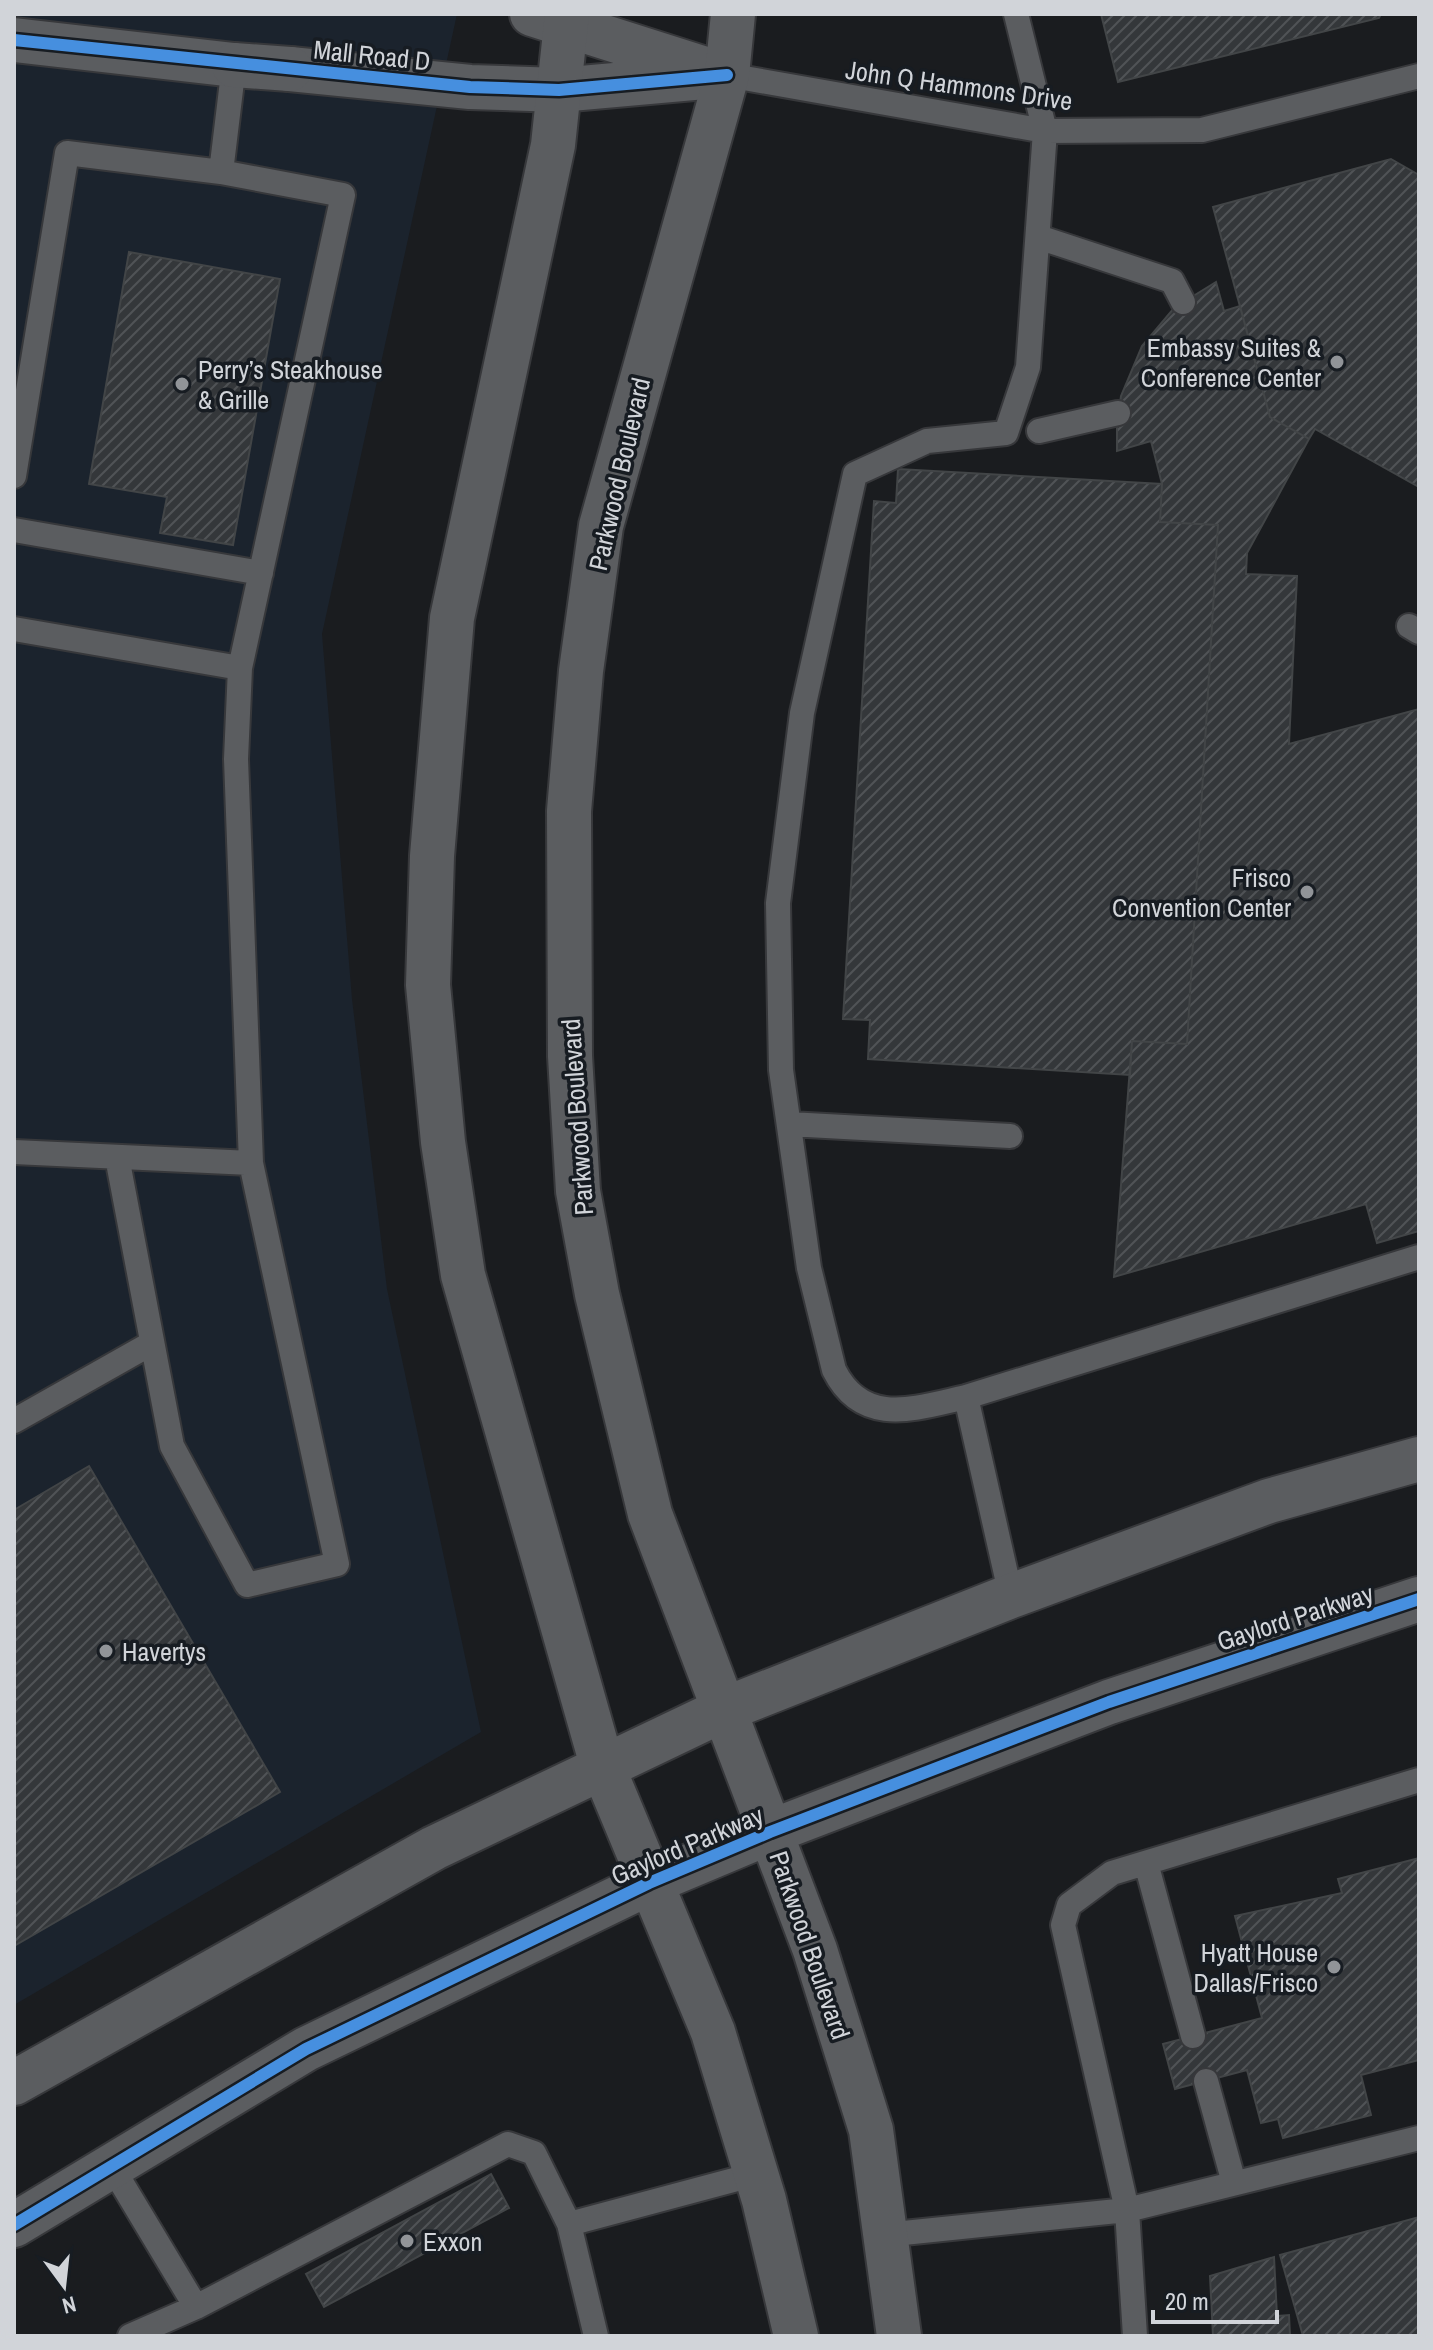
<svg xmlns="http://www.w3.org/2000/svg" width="1433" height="2350" viewBox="0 0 1433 2350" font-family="'Archivo Narrow',sans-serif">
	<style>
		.built { fill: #1b232d }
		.building { fill: url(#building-hatch); stroke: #424547; stroke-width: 2 }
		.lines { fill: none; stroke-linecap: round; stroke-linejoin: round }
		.lane-casing { stroke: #37383b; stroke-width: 28 }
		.street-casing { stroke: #37383b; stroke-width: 48 }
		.secondary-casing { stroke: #37383b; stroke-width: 48 }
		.lane { stroke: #5b5d60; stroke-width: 24 }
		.street { stroke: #5b5d60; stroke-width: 44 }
		.secondary { stroke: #5b5d60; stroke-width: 44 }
		.cycleway-casing { stroke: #171c22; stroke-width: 17 }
		.cycleway { stroke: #468fdf; stroke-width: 12 }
		.poi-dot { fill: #919498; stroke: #171c22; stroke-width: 3 }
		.labels { text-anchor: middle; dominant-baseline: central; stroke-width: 7; stroke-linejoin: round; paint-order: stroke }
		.street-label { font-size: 26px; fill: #d1d4d9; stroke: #171c22 }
		.poi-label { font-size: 26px; fill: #d1d4d9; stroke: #171c22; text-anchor: end }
	</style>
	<defs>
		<pattern id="building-hatch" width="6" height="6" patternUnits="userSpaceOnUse" patternTransform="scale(2)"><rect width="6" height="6" fill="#34373a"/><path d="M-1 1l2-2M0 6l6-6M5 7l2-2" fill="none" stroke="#505356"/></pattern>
	</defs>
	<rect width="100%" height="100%" fill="#1a1c1f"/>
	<path class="built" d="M 14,14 L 457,14 L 322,634 L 352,999 L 387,1289 L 481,1732 L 14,2005 Z"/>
	<path class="building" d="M 1101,14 L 1381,14 L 1379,18 L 1118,82 Z
		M 1391,159 L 1419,175 L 1419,487 L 1315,429 L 1309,439 L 1270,417 L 1213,207 Z
		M 129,252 L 280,279 L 233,545 L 160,533 L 167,497 L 89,484 Z
		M 1216,282 L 1224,311 L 1240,306 L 1270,417 L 1309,439 L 1247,553 L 1246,574 L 1297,576 L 1289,744 L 1419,709 L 1419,1231 L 1377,1243 L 1366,1204 L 1114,1277 L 1132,1041 L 1187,1044 L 1218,525 L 1160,522 L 1162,484 L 1151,441 L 1117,451 L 1117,424 L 1121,396 L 1142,346 L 1174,308 Z
		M 898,469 L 1162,484 L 1160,522 L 1218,525 L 1187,1044 L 1132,1041 L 1130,1075 L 868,1059 L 870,1020 L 843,1019 L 874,501 L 896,503 Z
		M 89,1466 L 280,1792 L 14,1946 L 14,1510 Z
		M 1419,1858 L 1419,2060 L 1361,2075 L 1371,2115 L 1283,2138 L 1278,2119 L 1261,2123 L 1247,2070 L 1175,2089 L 1163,2044 L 1262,2018 L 1235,1916 L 1342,1893 L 1338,1879 Z
		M 491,2174 L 509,2208 L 324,2307 L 306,2274 Z
		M 1419,2217 L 1419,2336 L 1303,2336 L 1280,2255 Z
		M 1274,2257 L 1277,2316 L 1289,2315 L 1290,2336 L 1213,2336 L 1210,2276 Z"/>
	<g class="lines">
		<g class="lane-casing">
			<path id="lane" d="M 1016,14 L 1045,131 L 1028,367 L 1006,433 L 927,441 L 855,474 L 802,713 L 778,903 L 781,1070 L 809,1268 L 834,1370 C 863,1428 916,1408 966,1397 L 1419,1257
				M 727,75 L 1045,131 L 1202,130 L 1419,76
				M 221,172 L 234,65
				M 1038,237 L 1172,281 L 1183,302
				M 1039,431 L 1118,413
				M 14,476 L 67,153 L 221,172 L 343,195 L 240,668 L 14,629
				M 14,530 L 261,573
				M 1409,626 L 1419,632
				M 240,668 L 236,759 L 251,1163
				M 789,1124 L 1010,1136
				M 14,1152 L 251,1163 L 337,1564 L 247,1585 L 172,1446 L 117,1157
				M 966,1397 L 1011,1596
				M 14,1421 L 152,1343
				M 1146,1863 L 1193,2036
				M 1206,2081 L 1234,2183
				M 112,2167 L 196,2307
				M 884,2235 L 1127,2210 L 1063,1925 L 1069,1905 L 1112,1873 L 1419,1780
				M 130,2336 L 196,2307 L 508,2144 L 534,2153 L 569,2224
				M 596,2336 L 569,2224 L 756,2174
				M 1135,2336 L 1127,2210 L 1419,2138"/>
		</g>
		<g class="street-casing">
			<path id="street" d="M 532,14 L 705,69
				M 14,40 L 234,65
				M 290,69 L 470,87 L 559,90 L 727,75"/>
		</g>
		<g class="secondary-casing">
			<path id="secondary" d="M 567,14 L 553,145 L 452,618 L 432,856 L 428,985 L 443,1142 L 463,1275 L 602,1765 L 713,2032 L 764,2200 L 796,2336
				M 733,14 L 727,75 L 601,526 L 581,671 L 569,811 L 570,1056 L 578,1191 L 597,1294 L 650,1514 L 815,1950 L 871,2130 L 899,2336
				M 234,65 L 290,69
				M 14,2083 L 434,1848 L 723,1710 L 1011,1596 L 1269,1501 L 1419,1459
				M 14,2225 L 306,2049 L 649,1883 L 770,1832 L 1109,1702 L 1419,1599"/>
		</g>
		<use href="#lane" class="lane"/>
		<use href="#street" class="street"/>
		<use href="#secondary" class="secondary"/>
		<g class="cycleway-casing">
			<path id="cycleway" d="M 14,40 L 470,87 L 559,90 L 727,75
				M 14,2225 L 306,2049 L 649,1883 L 770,1832 L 1109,1702 L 1419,1599"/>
		</g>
		<use href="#cycleway" class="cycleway"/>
	</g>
	<g class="poi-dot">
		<circle cx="1337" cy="362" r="8"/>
		<circle cx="182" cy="384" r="8"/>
		<circle cx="1307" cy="892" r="8"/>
		<circle cx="106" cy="1651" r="8"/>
		<circle cx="1334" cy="1967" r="8"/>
		<circle cx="407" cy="2241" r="8"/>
	</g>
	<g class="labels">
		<g class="street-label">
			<text transform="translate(372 55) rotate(6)">Mall Road D</text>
			<text transform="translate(959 85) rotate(8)">John Q Hammons Drive</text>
			<text transform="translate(619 474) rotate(-77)">Parkwood Boulevard</text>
			<text transform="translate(577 1117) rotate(-94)">Parkwood Boulevard</text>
			<text transform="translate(1295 1617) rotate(-18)">Gaylord Parkway</text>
			<text transform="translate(687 1845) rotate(-23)">Gaylord Parkway</text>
			<text transform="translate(810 1945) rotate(71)">Parkwood Boulevard</text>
		</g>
		<g class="poi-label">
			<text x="1321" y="347">Embassy Suites &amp;<tspan x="1321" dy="30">Conference Center</tspan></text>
			<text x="198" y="369" text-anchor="start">Perry’s Steakhouse<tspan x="198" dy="30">&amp; Grille</tspan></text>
			<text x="1291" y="877">Frisco<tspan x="1291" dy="30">Convention Center</tspan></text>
			<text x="122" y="1651" text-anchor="start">Havertys</text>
			<text x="1318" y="1952">Hyatt House<tspan x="1318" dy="30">Dallas/Frisco</tspan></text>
			<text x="423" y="2241" text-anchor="start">Exxon</text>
		</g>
	</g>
	<rect width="1433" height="2350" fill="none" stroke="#d1d4d9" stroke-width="32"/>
	<g transform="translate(64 2286) rotate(165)" stroke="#171c22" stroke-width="6" paint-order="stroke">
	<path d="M0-6L14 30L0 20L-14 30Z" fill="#d1d4d9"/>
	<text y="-12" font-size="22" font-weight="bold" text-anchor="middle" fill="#d1d4d9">N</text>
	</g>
	<path d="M1153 2310v12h124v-12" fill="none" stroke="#d1d4d9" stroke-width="4"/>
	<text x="1165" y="2310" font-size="24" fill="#d1d4d9" stroke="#171c22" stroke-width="6" paint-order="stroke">20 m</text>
</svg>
